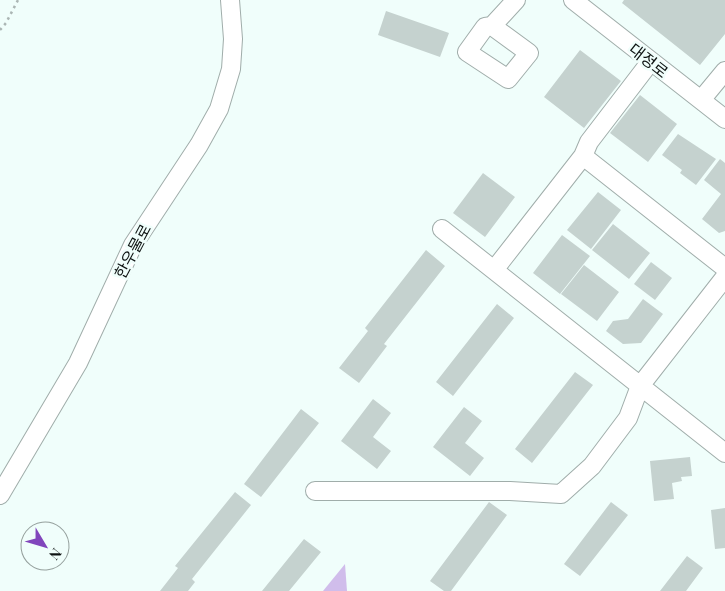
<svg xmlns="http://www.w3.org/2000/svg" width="725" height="591" viewBox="0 0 725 591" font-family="'Playfair Display','Noto Sans KR',serif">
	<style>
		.green { fill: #d0bdeb }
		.building { fill: #c5d2cf }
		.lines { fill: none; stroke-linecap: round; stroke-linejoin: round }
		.minor-casing { stroke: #a0adaa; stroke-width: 20 }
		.path { stroke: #abb6b4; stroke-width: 2.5; stroke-dasharray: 2.5 4; stroke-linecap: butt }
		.minor { stroke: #fff; stroke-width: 18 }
		.labels { text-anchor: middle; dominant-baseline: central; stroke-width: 5; stroke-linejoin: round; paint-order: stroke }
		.street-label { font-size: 16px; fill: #0d1211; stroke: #f0fefb }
	</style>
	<rect width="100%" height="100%" fill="#f0fefb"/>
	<path class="green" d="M 345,564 L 347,591 L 323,591 Z"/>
	<path class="building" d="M 624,0 L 725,0 L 725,34 L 700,65 L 622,3 Z
		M 386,11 L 449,33 L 440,57 L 378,35 Z
		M 580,50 L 621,81 L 584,128 L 544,97 Z
		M 640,95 L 677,124 L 648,162 L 610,133 Z
		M 678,134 L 716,159 L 696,185 L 680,173 L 682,170 L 662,155 Z
		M 720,159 L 725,163 L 725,231 L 719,233 L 702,219 L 721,194 L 704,180 Z
		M 483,173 L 515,197 L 485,237 L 453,213 Z
		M 598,192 L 621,210 L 591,249 L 567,230 Z
		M 613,224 L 650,253 L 629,279 L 592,250 Z
		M 562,235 L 590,256 L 560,294 L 533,273 Z
		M 426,250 L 445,266 L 384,344 L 387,346 L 359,383 L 339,368 L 368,331 L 365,328 Z
		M 651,262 L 672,278 L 655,300 L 634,284 Z
		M 584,265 L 619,292 L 597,321 L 561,294 Z
		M 643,299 L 663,314 L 641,343 L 623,344 L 606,331 L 613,321 L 628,319 Z
		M 497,304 L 514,318 L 453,396 L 436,382 Z
		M 575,372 L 593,385 L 532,463 L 515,449 Z
		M 373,399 L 391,413 L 373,437 L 391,451 L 377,469 L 341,441 Z
		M 464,407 L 482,421 L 465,443 L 484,458 L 470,476 L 433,447 Z
		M 301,409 L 319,423 L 261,497 L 244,484 Z
		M 690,457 L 692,476 L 681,477 L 682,481 L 672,483 L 674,499 L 654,501 L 650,461 Z
		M 235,492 L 251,505 L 192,579 L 195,582 L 188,591 L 160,591 L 178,568 L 175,566 Z
		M 489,502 L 507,515 L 451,591 L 444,591 L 430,581 Z
		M 611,502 L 628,515 L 580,576 L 564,564 Z
		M 725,508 L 725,548 L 715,549 L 711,510 Z
		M 304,539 L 321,552 L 289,591 L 262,591 Z
		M 687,556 L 703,568 L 686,591 L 660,591 Z"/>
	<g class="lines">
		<g class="minor-casing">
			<path id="minor" d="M 573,0 L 725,119
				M 492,26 L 529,53 L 508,79 L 467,52 L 485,27 L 492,26 L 516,0
				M 701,100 L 725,71
				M 583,156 L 725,268
				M 442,229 L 725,453
				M 494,270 L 583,156 L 589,142 L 651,61
				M 315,491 L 510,491 L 561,494 L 592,466 L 628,418 L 640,386 L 725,277
				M 0,495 L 78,363 L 133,245 L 199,145 L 219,109 L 231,69 L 233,39 L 230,0"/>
		</g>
		<path class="path" d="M 0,30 L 6,23 L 18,0"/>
		<use href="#minor" class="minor"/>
	</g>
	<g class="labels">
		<g class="street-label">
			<text transform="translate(649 60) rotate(38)">대정로</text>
			<text transform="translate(132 251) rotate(-62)">한우물로</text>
		</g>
	</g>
	<g transform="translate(45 546) rotate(128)"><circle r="24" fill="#f0fefb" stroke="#95a09d"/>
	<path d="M0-4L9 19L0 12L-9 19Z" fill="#8146bc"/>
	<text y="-8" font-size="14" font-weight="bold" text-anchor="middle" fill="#0d1211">N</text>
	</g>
</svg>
